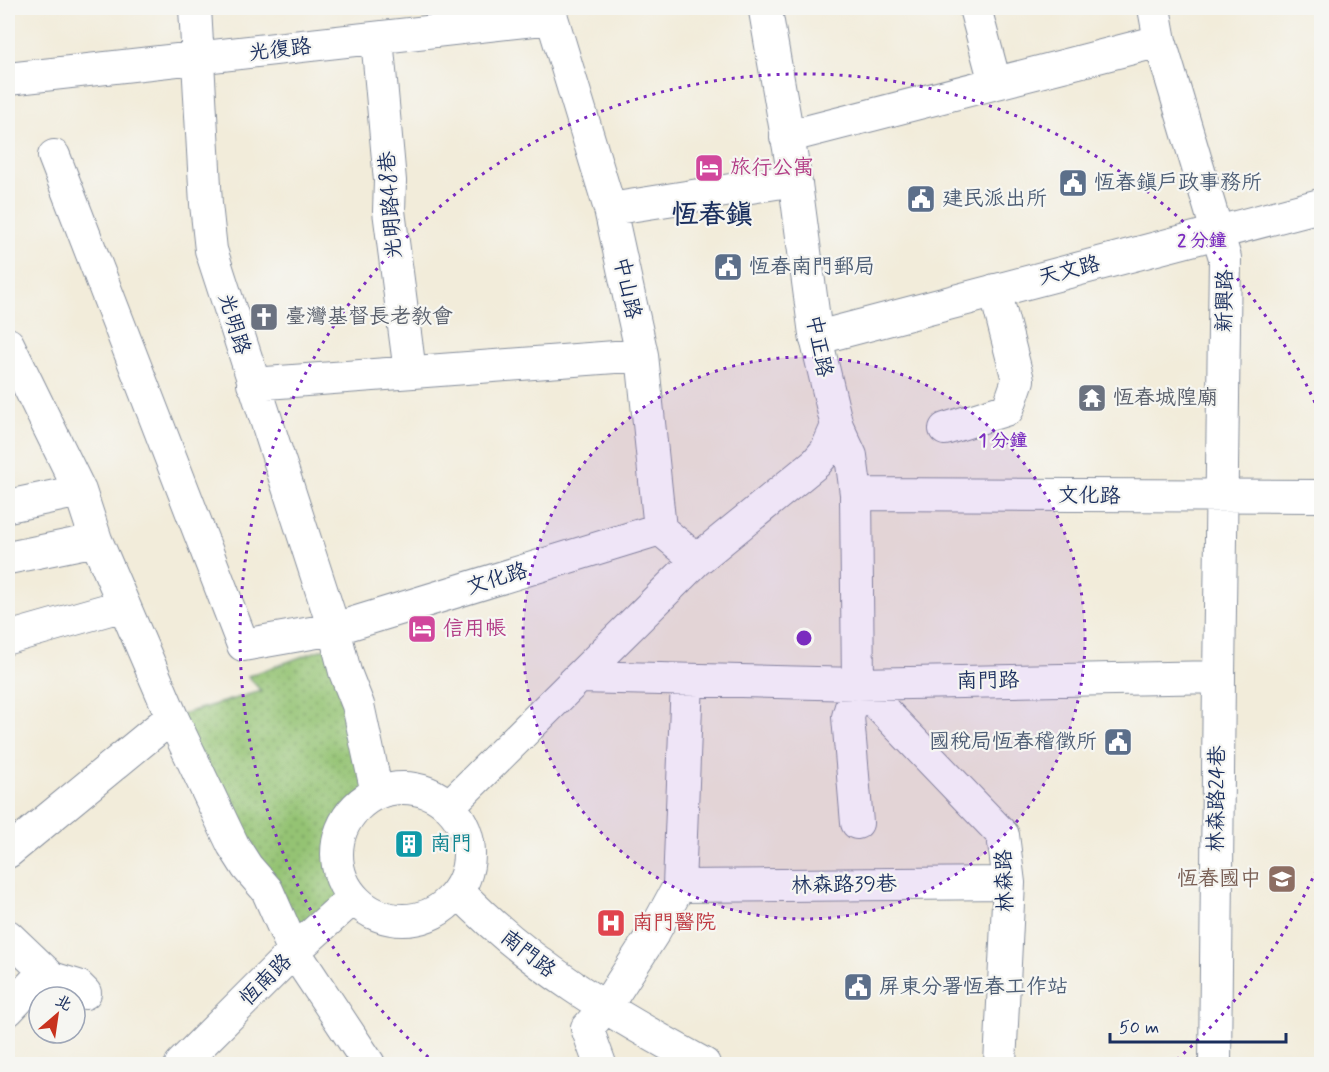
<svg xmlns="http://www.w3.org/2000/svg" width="1329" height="1072" viewBox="0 0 1329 1072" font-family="Mynerve,'LXGW WenKai TC',sans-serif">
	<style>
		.park { fill: url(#park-dots); stroke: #587968; stroke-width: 1.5 }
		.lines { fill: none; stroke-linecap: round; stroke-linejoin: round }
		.minor-casing { stroke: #868e9c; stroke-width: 34 }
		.major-casing { stroke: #868e9c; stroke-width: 35 }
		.minor { stroke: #fff; stroke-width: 32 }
		.major { stroke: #fff; stroke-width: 33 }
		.ring { fill: none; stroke: #7b2cbf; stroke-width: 3; stroke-dasharray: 3 6 }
		.labels { text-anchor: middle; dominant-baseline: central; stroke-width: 4.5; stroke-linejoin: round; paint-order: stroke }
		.street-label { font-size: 21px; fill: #1b2f5e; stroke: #f6f6f2 }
		.hotel-label { font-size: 21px; fill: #b23c85; stroke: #f6f6f2; text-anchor: start }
		.service-label { font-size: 21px; fill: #4e5e75; stroke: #f6f6f2; text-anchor: start }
		.worship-label { font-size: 21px; fill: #5b616d; stroke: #f6f6f2; text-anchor: start }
		.culture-label { font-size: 21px; fill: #0d838f; stroke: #f6f6f2; text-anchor: start }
		.education-label { font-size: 21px; fill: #785e54; stroke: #f6f6f2; text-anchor: end }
		.health-label { font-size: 21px; fill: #be3a42; stroke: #f6f6f2; text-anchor: start }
		.district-label { font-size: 27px; font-weight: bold; fill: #1b2f5e; stroke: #f6f6f2 }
		.centre { fill: #7b2cbf; stroke: #f6f6f2; stroke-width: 3 }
		.ring-label { font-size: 18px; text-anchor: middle; font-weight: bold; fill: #7b2cbf; stroke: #f6f6f2; stroke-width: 4.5; stroke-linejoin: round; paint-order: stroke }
	</style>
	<defs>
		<pattern id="park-dots" width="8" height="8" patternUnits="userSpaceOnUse" patternTransform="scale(1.5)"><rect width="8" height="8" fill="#94c373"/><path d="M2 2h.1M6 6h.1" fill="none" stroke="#789f62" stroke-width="1.8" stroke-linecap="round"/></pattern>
	</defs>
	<rect width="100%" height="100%" fill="#f6f6f2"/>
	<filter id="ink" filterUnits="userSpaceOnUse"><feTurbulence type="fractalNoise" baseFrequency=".0167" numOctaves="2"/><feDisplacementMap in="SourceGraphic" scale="12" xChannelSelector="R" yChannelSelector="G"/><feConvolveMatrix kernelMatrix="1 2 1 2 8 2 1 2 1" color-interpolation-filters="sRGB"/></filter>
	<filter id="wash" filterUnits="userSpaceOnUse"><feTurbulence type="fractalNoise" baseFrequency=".008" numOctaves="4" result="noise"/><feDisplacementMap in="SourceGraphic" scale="24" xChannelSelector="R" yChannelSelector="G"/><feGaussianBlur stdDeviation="1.35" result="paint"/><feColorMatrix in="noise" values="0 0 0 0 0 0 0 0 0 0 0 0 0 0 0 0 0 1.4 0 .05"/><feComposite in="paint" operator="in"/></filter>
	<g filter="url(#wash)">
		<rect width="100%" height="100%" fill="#f2ecda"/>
		<path class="park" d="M 331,646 L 376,799 L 346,823 L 336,860 L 340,879 L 350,896 L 294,951 L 172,717 L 261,691 L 248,676 Z"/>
	</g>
	<g filter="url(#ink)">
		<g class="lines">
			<g class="minor-casing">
				<path id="minor" d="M 195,8 L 206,204 L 211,250 L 334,629 L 345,672 L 358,705 L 377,793
					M 549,8 L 610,209 L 642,355 L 660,529 L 697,560
					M 975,8 L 995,83
					M 377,38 L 390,181 L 389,211 L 410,372
					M 8,79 L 552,18
					M 786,137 L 1160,41
					M 54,156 L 243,645 L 334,629 L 660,529
					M 610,209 L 795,180
					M 816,338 L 837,426 L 851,456 L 856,494 L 858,684 L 848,717 L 857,823
					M 8,344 L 80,491 L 96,540 L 172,717 L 233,845 L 247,867 L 267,890 L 294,951 L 369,1064
					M 253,384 L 642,355
					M 945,429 L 1008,409 L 1018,380 L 995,290
					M 856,494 L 1322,496
					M 8,506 L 80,491
					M 8,558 L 96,540
					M 8,638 L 124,605
					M 579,677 L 858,684 L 1219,677 L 1225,258 L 1160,41 L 1154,8
					M 858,684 L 1003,835 L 1009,883 L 1000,1064
					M337 854a66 66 0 1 1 132 0a66 66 0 1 1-132 0Z
					M 449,806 L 697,560 L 816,463 L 826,451 L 837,426
					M 8,852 L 172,717
					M 679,886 L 1009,883
					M 458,891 C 530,966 614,1015 704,1064
					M 8,936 L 52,978 L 78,986 L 85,993
					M 8,1010 L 45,971
					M 181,1064 L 294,951 L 353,898
					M 600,1064 L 587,1028 L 605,1008 L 654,932 L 679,886 L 687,680
					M 1215,1064 L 1219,677"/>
			</g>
			<g class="major-casing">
				<path id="major" d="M 765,8 L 795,180 L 816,338 L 1322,205"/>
			</g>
			<use href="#minor" class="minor"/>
			<use href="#major" class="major"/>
		</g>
	</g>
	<circle cx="804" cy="638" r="281" fill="#7b2cbf" fill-opacity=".12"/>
	<g class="ring">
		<circle cx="804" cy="638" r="281"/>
		<path d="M1320 862A563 563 0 0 1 1173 1063M435 1063A563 563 0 1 1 1320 414"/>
	</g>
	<defs>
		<g id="hotel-square" transform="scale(1.5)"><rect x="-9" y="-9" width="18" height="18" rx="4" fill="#d1479c" stroke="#f6f6f2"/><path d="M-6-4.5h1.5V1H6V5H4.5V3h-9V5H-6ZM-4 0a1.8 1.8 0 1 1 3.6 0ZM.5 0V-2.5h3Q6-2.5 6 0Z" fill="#fff"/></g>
		<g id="civic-square" transform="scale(1.5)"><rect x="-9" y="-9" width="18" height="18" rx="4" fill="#5c6f8a" stroke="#f6f6f2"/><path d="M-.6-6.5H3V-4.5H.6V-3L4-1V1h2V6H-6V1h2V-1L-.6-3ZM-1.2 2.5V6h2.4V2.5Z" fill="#fff"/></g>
		<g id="church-square" transform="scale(1.5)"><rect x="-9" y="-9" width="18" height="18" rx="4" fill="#6b7280" stroke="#f6f6f2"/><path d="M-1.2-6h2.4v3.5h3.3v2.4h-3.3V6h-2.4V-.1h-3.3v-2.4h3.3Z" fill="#fff"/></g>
		<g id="temple-square" transform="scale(1.5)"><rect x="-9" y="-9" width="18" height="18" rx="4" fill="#6b7280" stroke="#f6f6f2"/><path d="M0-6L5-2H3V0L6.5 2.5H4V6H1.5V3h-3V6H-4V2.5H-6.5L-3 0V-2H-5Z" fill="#fff"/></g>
		<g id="building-square" transform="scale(1.5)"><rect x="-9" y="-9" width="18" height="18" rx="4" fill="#0f9aa8" stroke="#f6f6f2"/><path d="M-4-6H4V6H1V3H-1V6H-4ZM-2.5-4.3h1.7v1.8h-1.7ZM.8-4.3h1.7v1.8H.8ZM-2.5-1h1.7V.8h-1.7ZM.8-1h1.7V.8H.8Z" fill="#fff"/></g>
		<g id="school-square" transform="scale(1.5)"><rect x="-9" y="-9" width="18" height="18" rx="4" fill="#8d6e63" stroke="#f6f6f2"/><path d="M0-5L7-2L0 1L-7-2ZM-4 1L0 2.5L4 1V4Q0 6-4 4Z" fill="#fff"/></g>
		<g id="hospital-square" transform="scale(1.5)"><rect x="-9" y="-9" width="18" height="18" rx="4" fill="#e0444e" stroke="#f6f6f2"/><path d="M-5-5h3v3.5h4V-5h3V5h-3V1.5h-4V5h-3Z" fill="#fff"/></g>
	</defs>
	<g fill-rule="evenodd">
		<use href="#hotel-square" x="709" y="168"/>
		<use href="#civic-square" x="1073" y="183"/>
		<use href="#civic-square" x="921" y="199"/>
		<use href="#civic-square" x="728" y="267"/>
		<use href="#church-square" x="264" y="317"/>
		<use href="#temple-square" x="1092" y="398"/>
		<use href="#hotel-square" x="422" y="629"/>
		<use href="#civic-square" x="1118" y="742"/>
		<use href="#building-square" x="409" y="844"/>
		<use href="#school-square" x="1282" y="879"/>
		<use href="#hospital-square" x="611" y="923"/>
		<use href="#civic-square" x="858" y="987"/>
	</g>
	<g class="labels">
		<g class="street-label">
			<text transform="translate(280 50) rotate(-7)">光復路</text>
			<text transform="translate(391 205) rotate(-94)">光明路48巷</text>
			<text transform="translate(1069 271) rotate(-14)">天文路</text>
			<text transform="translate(627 288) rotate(78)">中山路</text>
			<text transform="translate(1225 301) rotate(-89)">新興路</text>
			<text transform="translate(234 324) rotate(73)">光明路</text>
			<text transform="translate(819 346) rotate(79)">中正路</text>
			<text transform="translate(1089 496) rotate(1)">文化路</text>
			<text transform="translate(497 579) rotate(-17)">文化路</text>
			<text transform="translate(988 681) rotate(-1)">南門路</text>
			<text transform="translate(1217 799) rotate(-89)">林森路24巷</text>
			<text transform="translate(1005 881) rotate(-92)">林森路</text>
			<text transform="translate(844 885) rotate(-1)">林森路39巷</text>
			<text transform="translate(528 954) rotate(38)">南門路</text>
			<text transform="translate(266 980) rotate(-45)">恆南路</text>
		</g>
		<g class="hotel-label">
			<text x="730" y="168">旅行公寓</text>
			<text x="443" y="629">信用帳</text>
		</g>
		<g class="service-label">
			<text x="1094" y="183">恆春鎮戶政事務所</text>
			<text x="942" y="199">建民派出所</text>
			<text x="749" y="267">恆春南門郵局</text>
			<text x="1097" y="742" text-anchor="end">國稅局恆春稽徵所</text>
			<text x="879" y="987">屏東分署恆春工作站</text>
		</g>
		<g class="worship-label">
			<text x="285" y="317">臺灣基督長老教會</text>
			<text x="1113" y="398">恆春城隍廟</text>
		</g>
		<g class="culture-label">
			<text x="430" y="844">南門</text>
		</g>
		<g class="education-label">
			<text x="1261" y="879">恆春國中</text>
		</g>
		<g class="health-label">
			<text x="632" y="923">南門醫院</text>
		</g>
		<g class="district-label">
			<text x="712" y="215">恆春鎮</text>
		</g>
	</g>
	<circle cx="804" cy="638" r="9" class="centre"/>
	<g class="ring-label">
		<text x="1202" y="246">2 分鐘</text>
		<text x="1003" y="446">1 分鐘</text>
	</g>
	<rect width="1329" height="1072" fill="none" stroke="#f6f6f2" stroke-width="30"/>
	<g transform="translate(57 1015) rotate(29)"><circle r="28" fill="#f6f6f2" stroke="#9ea6b7" stroke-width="1.5"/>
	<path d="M0-4.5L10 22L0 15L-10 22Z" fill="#c8321e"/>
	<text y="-9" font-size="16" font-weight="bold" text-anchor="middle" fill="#1b2f5e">北</text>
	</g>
	<path d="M1110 1033v9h176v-9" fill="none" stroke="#1b2f5e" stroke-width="3"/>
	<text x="1119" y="1033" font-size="18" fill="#1b2f5e" stroke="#f6f6f2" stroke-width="4.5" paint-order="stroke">50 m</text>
</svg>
